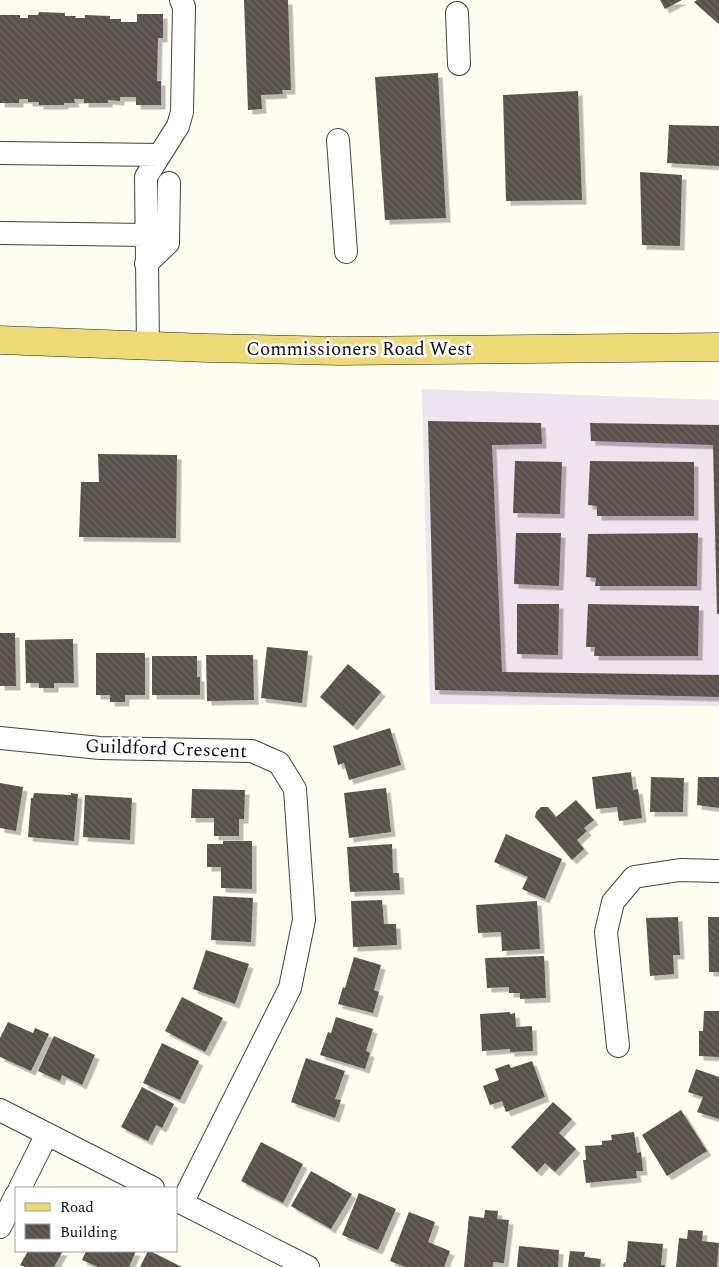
<svg xmlns="http://www.w3.org/2000/svg" width="719" height="1267" viewBox="0 0 719 1267" font-family="Spectral,serif">
	<style>
		.industrial { fill: #ede5ed }
		.building { fill: url(#building-back-hatch); filter: url(#shadow) }
		.lines { fill: none; stroke-linecap: round; stroke-linejoin: round }
		.minor-casing { stroke: #424242; stroke-width: 24 }
		.major-casing { stroke: #202020; stroke-width: 29 }
		.minor { stroke: #fff; stroke-width: 22 }
		.major { stroke: #ecdb74; stroke-width: 28 }
		.labels { text-anchor: middle; dominant-baseline: central; stroke-width: 5; stroke-linejoin: round; paint-order: stroke }
		.street-label { font-size: 19px; fill: #0f0f0f; stroke: #fff }
	</style>
	<defs>
		<pattern id="building-back-hatch" width="6" height="6" patternUnits="userSpaceOnUse" patternTransform="scale(1.25)"><rect width="6" height="6" fill="#57514c"/><path d="M-1 5l2 2M0 0l6 6M5-1l2 2" fill="none" stroke="#6a6561"/></pattern>
		<filter id="shadow"><feDropShadow dx="4.5" dy="4.5" stdDeviation="0" flood-color="#0004"/></filter>
	</defs>
	<rect width="100%" height="100%" fill="#fefdf2"/>
	<path class="industrial" d="M 422,389 L 719,400 L 719,706 L 430,704 Z"/>
	<path class="building" d="M 244,0 L 288,0 L 291,90 L 282,90 L 283,94 L 261,95 L 262,109 L 248,110 Z
		M 660,0 L 682,0 L 665,9 Z
		M 697,0 L 719,0 L 719,24 L 694,2 Z
		M 39,12 L 65,13 L 65,16 L 76,16 L 75,18 L 85,18 L 85,15 L 110,16 L 110,19 L 121,19 L 121,22 L 137,22 L 137,14 L 163,14 L 163,38 L 158,38 L 157,81 L 161,81 L 161,105 L 136,105 L 136,97 L 120,97 L 120,101 L 108,100 L 108,103 L 84,103 L 84,99 L 74,99 L 75,103 L 64,103 L 64,105 L 39,105 L 39,102 L 28,102 L 28,99 L 19,99 L 19,103 L 0,103 L 0,15 L 20,15 L 20,18 L 28,18 L 28,15 L 38,15 Z
		M 438,73 L 446,218 L 385,220 L 375,77 Z
		M 578,91 L 582,200 L 506,201 L 503,95 Z
		M 669,125 L 719,126 L 719,166 L 667,163 Z
		M 640,172 L 682,175 L 680,246 L 642,245 Z
		M 428,421 L 541,423 L 542,444 L 492,445 L 502,672 L 719,675 L 719,697 L 435,690 Z
		M 590,423 L 719,425 L 719,614 L 717,614 L 713,445 L 591,441 Z
		M 98,454 L 177,455 L 176,538 L 79,537 L 81,482 L 99,482 Z
		M 515,461 L 562,462 L 560,514 L 513,513 Z
		M 590,461 L 694,462 L 694,516 L 597,516 L 597,506 L 588,505 Z
		M 516,533 L 561,533 L 559,586 L 514,584 Z
		M 698,533 L 697,586 L 595,586 L 596,578 L 586,577 L 588,534 Z
		M 517,604 L 559,604 L 558,655 L 517,654 Z
		M 588,604 L 699,606 L 698,656 L 594,656 L 595,647 L 586,647 Z
		M 0,633 L 15,633 L 16,686 L 0,686 Z
		M 73,639 L 74,683 L 54,683 L 54,688 L 39,688 L 39,683 L 26,683 L 25,640 Z
		M 267,647 L 308,651 L 302,703 L 261,698 Z
		M 96,653 L 145,653 L 145,695 L 125,695 L 125,702 L 110,702 L 110,695 L 96,695 Z
		M 206,655 L 253,655 L 254,700 L 207,701 Z
		M 152,656 L 197,656 L 197,677 L 200,677 L 200,695 L 152,695 Z
		M 348,664 L 381,692 L 353,726 L 320,697 Z
		M 390,728 L 401,765 L 349,780 L 344,763 L 338,765 L 333,746 Z
		M 631,772 L 633,790 L 638,789 L 642,818 L 619,821 L 617,807 L 596,809 L 592,777 Z
		M 651,777 L 684,778 L 683,812 L 650,812 Z
		M 698,777 L 719,777 L 719,808 L 697,805 Z
		M 0,783 L 23,787 L 16,831 L 0,828 Z
		M 386,788 L 391,832 L 349,838 L 344,793 Z
		M 192,789 L 245,790 L 244,819 L 239,819 L 239,836 L 214,836 L 214,818 L 191,818 Z
		M 34,793 L 71,795 L 71,793 L 78,794 L 74,841 L 28,837 L 31,798 L 33,798 Z
		M 85,795 L 132,798 L 130,840 L 83,837 Z
		M 576,800 L 594,820 L 584,828 L 587,831 L 577,840 L 584,849 L 572,860 L 535,817 L 536,812 L 541,807 L 548,807 L 556,817 Z
		M 506,834 L 562,859 L 545,899 L 522,889 L 528,877 L 494,862 Z
		M 223,841 L 252,841 L 252,889 L 221,888 L 221,867 L 207,867 L 207,844 L 223,844 Z
		M 392,844 L 393,873 L 399,873 L 400,890 L 350,892 L 347,847 Z
		M 213,896 L 253,898 L 251,942 L 211,940 Z
		M 382,900 L 384,924 L 396,924 L 397,945 L 353,947 L 351,901 Z
		M 537,901 L 540,949 L 502,951 L 501,932 L 478,933 L 476,905 Z
		M 678,917 L 680,955 L 673,955 L 674,974 L 650,976 L 646,918 Z
		M 708,917 L 719,917 L 719,972 L 709,972 Z
		M 206,950 L 249,964 L 235,1004 L 193,989 Z
		M 544,956 L 546,998 L 520,999 L 520,993 L 509,993 L 509,987 L 487,988 L 485,958 Z
		M 354,957 L 381,965 L 374,990 L 379,992 L 373,1013 L 338,1004 L 343,987 L 345,988 Z
		M 182,997 L 223,1018 L 205,1052 L 165,1031 Z
		M 704,1011 L 719,1011 L 719,1057 L 699,1056 L 699,1031 L 703,1031 Z
		M 510,1012 L 510,1014 L 515,1013 L 516,1027 L 532,1026 L 533,1051 L 510,1052 L 510,1049 L 482,1051 L 480,1014 Z
		M 336,1017 L 373,1029 L 366,1051 L 370,1053 L 365,1069 L 320,1055 L 328,1032 L 331,1033 Z
		M 8,1022 L 33,1033 L 35,1028 L 49,1034 L 31,1071 L 0,1057 L 0,1038 Z
		M 54,1036 L 95,1055 L 82,1085 L 62,1075 L 60,1081 L 38,1071 Z
		M 162,1043 L 199,1061 L 180,1100 L 143,1083 Z
		M 306,1058 L 345,1071 L 335,1099 L 341,1100 L 335,1118 L 291,1102 Z
		M 532,1061 L 545,1097 L 506,1112 L 502,1101 L 490,1105 L 483,1086 L 499,1080 L 495,1069 L 509,1064 L 511,1068 Z
		M 696,1069 L 719,1077 L 719,1119 L 697,1112 L 703,1097 L 688,1092 Z
		M 142,1087 L 174,1104 L 162,1128 L 156,1125 L 148,1141 L 121,1127 Z
		M 553,1102 L 572,1119 L 559,1133 L 576,1149 L 555,1172 L 545,1163 L 537,1172 L 511,1147 Z
		M 681,1110 L 707,1151 L 667,1176 L 642,1135 Z
		M 634,1132 L 637,1153 L 641,1152 L 643,1171 L 636,1171 L 637,1178 L 586,1183 L 583,1160 L 586,1160 L 585,1146 L 602,1145 L 602,1141 L 612,1140 L 611,1135 Z
		M 261,1142 L 303,1164 L 283,1203 L 241,1181 Z
		M 311,1171 L 352,1194 L 331,1229 L 291,1206 Z
		M 359,1193 L 396,1209 L 378,1250 L 342,1235 Z
		M 485,1210 L 498,1211 L 497,1219 L 509,1220 L 504,1263 L 493,1262 L 493,1267 L 464,1267 L 469,1216 L 484,1218 Z
		M 409,1212 L 435,1222 L 428,1242 L 450,1251 L 444,1267 L 405,1267 L 390,1261 Z
		M 688,1230 L 703,1231 L 702,1241 L 719,1243 L 717,1267 L 676,1267 L 679,1238 L 687,1239 Z
		M 628,1241 L 663,1244 L 661,1265 L 665,1265 L 665,1267 L 623,1267 L 624,1262 L 626,1262 Z
		M 519,1246 L 559,1250 L 558,1267 L 517,1267 Z
		M 28,1251 L 63,1251 L 54,1267 L 25,1267 L 20,1265 Z
		M 86,1251 L 136,1251 L 129,1267 L 98,1267 L 82,1260 Z
		M 148,1251 L 150,1251 L 182,1267 L 140,1267 Z
		M 570,1251 L 585,1252 L 584,1257 L 601,1259 L 600,1267 L 568,1267 Z"/>
	<g class="lines">
		<g class="minor-casing">
			<path id="minor" d="M 457,13 L 459,64
				M 338,140 L 346,252
				M 0,153 L 159,155
				M 0,233 L 146,235
				M 146,264 L 168,243 L 169,183
				M 148,345 L 146,177 L 178,126 L 182,112 L 184,7 L 181,0
				M 0,738 L 100,748 L 252,751 L 279,763 L 295,789 L 304,920 L 290,988 L 182,1203
				M 618,1046 L 606,932 L 613,902 L 634,877 L 680,870 L 719,871
				M 0,1110 L 153,1188
				M 20,1188 L 47,1134
				M 176,1200 L 308,1267
				M 0,1227 L 16,1195"/>
		</g>
		<g class="major-casing">
			<path id="major" d="M 0,340 L 207,348 L 339,351 L 719,347"/>
		</g>
		<use href="#minor" class="minor"/>
		<use href="#major" class="major"/>
	</g>
	<g class="labels">
		<g class="street-label">
			<text x="359" y="349">Commissioners Road West</text>
			<text transform="translate(166 749) rotate(2)">Guildford Crescent</text>
		</g>
	</g>
	<rect x="15" y="1187" width="162" height="65" fill="#ffffff" stroke="#9f9f9f"/>
	<rect x="25" y="1203" width="25" height="8" fill="#ecdb74" stroke="#9f9f9f"/>
	<text x="60" y="1212" font-size="15" fill="#0f0f0f">Road</text>
	<rect x="25" y="1224" width="25" height="15" fill="url(#building-back-hatch)" stroke="#9f9f9f"/>
	<text x="60" y="1237" font-size="15" fill="#0f0f0f">Building</text>
</svg>
